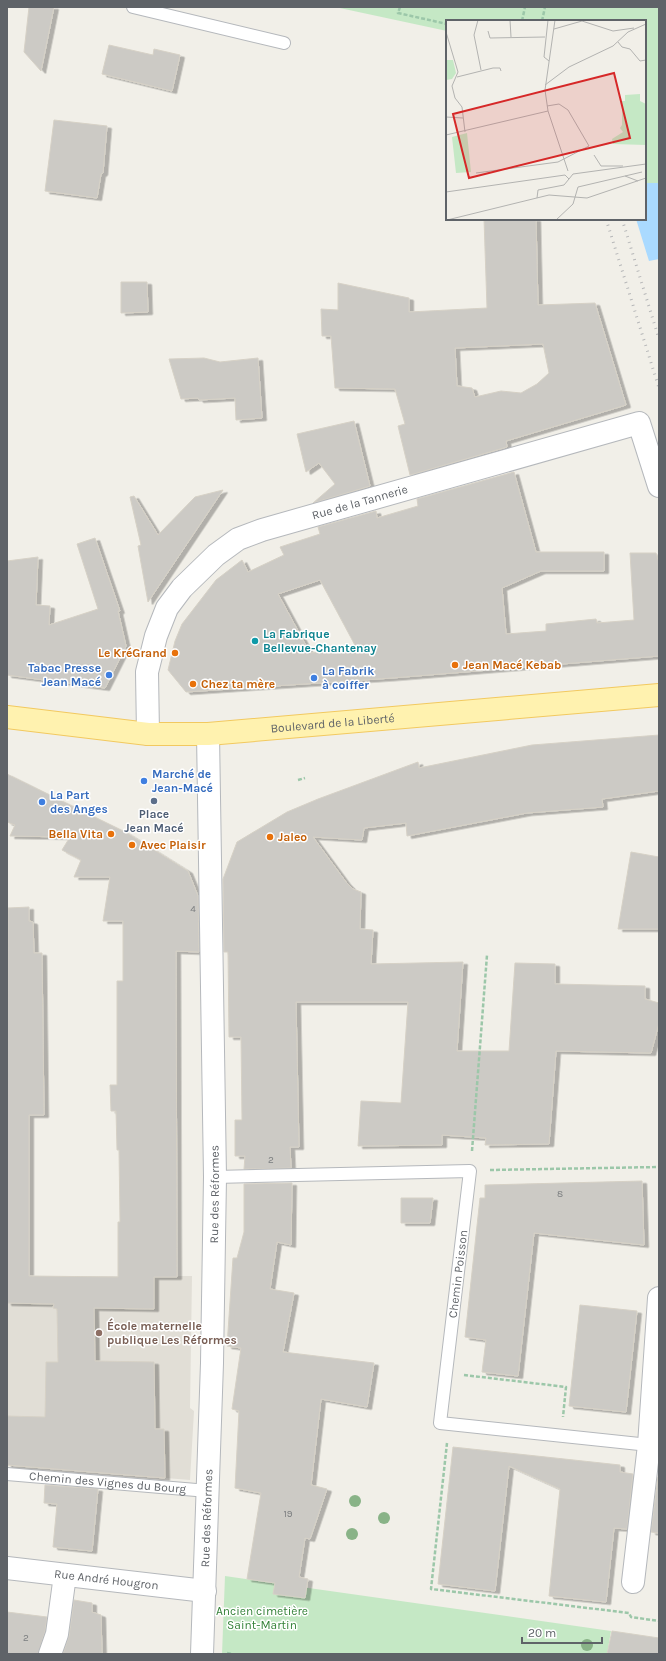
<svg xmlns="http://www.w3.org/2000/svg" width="666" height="1661" viewBox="0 0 666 1661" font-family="Karla,sans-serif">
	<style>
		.education { fill: #e1ded6 }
		.green { fill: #c5e8c5 }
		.water { fill: #aadaff }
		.building { fill: #cccac5; stroke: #d6d1c6; fill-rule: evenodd; filter: url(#shadow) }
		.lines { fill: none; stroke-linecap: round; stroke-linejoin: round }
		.lane-casing { stroke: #b5b8bc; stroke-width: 14 }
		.street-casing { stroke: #b5b8bc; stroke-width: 24 }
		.primary-casing { stroke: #f2c960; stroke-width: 24 }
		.path { stroke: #9cc7a9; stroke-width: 2.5; stroke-dasharray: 4 2; stroke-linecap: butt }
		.lane { stroke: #fff; stroke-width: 12 }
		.street { stroke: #fff; stroke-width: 22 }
		.primary { stroke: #fff2af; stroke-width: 22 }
		.rail { stroke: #b6b7b8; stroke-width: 3; stroke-dasharray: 1 5; stroke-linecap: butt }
		.tree { fill: #89b387 }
		.culture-dot { fill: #0f9aa8; stroke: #fff; stroke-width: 1.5 }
		.food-dot { fill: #e8710a; stroke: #fff; stroke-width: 1.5 }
		.shop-dot { fill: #3f7fe0; stroke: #fff; stroke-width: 1.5 }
		.service-dot { fill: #5c6f8a; stroke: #fff; stroke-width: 1.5 }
		.education-dot { fill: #8d6e63; stroke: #fff; stroke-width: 1.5 }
		.labels { text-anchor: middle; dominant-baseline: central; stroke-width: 3; stroke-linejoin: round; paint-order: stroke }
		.number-label { font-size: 10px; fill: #7a7d7f }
		.street-label { font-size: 12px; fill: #5f6368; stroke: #fff }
		.culture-label { font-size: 12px; font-weight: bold; fill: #0d838f; stroke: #fff; text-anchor: start }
		.food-label { font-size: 12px; font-weight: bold; fill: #c56008; stroke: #fff; text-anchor: start }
		.shop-label { font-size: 12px; font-weight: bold; fill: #366cbe; stroke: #fff; text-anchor: start }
		.service-label { font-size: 12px; font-weight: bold; fill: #4e5e75; stroke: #fff }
		.education-label { font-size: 12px; font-weight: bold; fill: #785e54; stroke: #fff; text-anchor: start }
		.park-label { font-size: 12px; fill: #348238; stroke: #fff }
		.inset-road { fill: none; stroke: #b3b3b1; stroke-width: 1 }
		.view { fill: #d62828; fill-opacity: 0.15; stroke: #d62828; stroke-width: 2 }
		.inset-edge { fill: none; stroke: #5f6368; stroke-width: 2 }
	</style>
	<defs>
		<filter id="shadow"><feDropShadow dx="4.5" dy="2.5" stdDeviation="0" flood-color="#0004"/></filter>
	</defs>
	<rect width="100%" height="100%" fill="#f1efe8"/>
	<path class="education" d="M 7,1276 L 192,1276 L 190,1408 L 194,1411 L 190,1480 L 7,1465 Z"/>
	<path class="green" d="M 335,7 L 659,7 L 659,183 L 645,183 L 645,21 L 447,21 L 447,31 Z
		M 225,1576 L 611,1631 L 607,1654 L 222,1654 Z"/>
	<path class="water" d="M 645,183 L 659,183 L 659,259 L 649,261 L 636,219 L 645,219 Z"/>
	<path class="building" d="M 29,7 L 54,7 L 41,71 L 24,52 Z
		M 109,45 L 153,55 L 154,49 L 180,55 L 172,91 L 102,74 Z
		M 54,120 L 107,126 L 103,173 L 101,174 L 97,198 L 45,191 Z
		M 484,219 L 536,219 L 538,305 L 595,303 L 626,405 L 506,441 L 507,447 L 410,475 L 398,426 L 405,424 L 395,389 L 335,388 L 331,336 L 322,336 L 321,309 L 338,310 L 338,283 L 409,298 L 409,312 L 487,308 ZM 543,344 L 549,373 L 537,384 L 521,393 L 501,391 L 475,397 L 472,388 L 457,386 L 455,348 Z
		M 121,282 L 147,282 L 148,312 L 121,313 Z
		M 204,358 L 220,362 L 258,358 L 262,418 L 236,420 L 235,398 L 199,400 L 198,398 L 181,399 L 169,359 Z
		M 354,421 L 370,486 L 313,503 L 335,484 L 319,463 L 306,472 L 297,434 Z
		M 514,472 L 536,552 L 604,552 L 604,571 L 541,571 L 502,588 L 506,634 L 546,631 L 546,624 L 596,619 L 597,623 L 634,620 L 630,553 L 656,553 L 659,563 L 659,656 L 392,678 L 186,692 L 168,670 L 175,641 L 182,624 L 216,580 L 242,560 L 248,572 L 284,555 L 280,547 L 320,534 L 318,527 L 376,511 L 377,518 L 418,506 L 417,499 ZM 320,580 L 357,649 L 310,653 L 278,594 Z
		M 223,490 L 148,602 L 138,546 L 141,545 L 130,497 L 134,496 L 158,535 L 195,497 Z
		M 95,538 L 120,611 L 118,611 L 126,646 L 105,688 L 7,675 L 7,561 L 38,557 L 36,605 L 50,606 L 49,625 L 98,609 L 77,544 Z
		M 659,735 L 659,791 L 602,799 L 603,807 L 527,813 L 407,836 L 406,823 L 364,828 L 362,840 L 313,837 L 346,882 L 353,889 L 361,892 L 360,929 L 373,930 L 371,964 L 463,962 L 457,1051 L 509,1051 L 515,963 L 555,964 L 555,984 L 645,986 L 645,999 L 659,1003 L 659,1023 L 651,1053 L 556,1051 L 549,1144 L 485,1145 L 486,1138 L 442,1135 L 442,1145 L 358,1146 L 361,1101 L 401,1103 L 408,1002 L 296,1002 L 299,1147 L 290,1147 L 291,1168 L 244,1169 L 245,1156 L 235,1156 L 235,1120 L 242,1120 L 241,1037 L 229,1037 L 228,952 L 224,952 L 223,879 L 237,842 L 287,812 L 318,799 L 418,762 L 419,768 L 532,745 Z
		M 7,774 L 127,833 L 188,871 L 198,896 L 199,952 L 176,951 L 177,1277 L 154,1277 L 154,1309 L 94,1308 L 95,1361 L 154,1362 L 155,1429 L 164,1429 L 165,1478 L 7,1465 L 7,1416 L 45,1417 L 46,1362 L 58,1362 L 57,1309 L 53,1308 L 54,1304 L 7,1303 L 8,908 L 29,907 L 29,921 L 33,922 L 34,953 L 42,953 L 44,1115 L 29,1115 L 29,1276 L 118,1277 L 118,1222 L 120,1222 L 119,1150 L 117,1150 L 116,1111 L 111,1111 L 110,1085 L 117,1085 L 117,981 L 123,981 L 123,921 L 103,921 L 110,877 L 74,877 L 81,860 L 62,850 L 70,837 L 10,836 L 15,825 L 7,822 Z
		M 631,852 L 659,857 L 659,929 L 618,929 Z
		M 642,1181 L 644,1245 L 534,1233 L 518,1376 L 482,1372 L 486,1340 L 465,1337 L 480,1198 L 485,1198 L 485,1185 Z
		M 292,1183 L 291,1245 L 277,1242 L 270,1289 L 294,1293 L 283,1352 L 374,1363 L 367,1407 L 321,1399 L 311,1485 L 327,1489 L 310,1539 L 305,1538 L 299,1577 L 308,1579 L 305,1598 L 273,1594 L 275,1583 L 247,1579 L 261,1493 L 235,1488 L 239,1411 L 232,1409 L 241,1348 L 227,1346 L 233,1258 L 237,1258 L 244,1232 L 244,1184 Z
		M 401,1198 L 433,1198 L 430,1223 L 401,1223 Z
		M 580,1305 L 637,1311 L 626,1412 L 569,1406 Z
		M 453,1447 L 620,1465 L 620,1472 L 633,1474 L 627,1529 L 614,1528 L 606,1602 L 549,1596 L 560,1489 L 509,1466 L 495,1591 L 438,1584 Z
		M 658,1477 L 659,1477 L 659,1533 L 651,1532 Z
		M 45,1485 L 98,1489 L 92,1551 L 53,1547 L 57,1504 L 44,1503 Z
		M 74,1600 L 92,1603 L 92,1612 L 101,1615 L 102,1654 L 63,1654 L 69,1636 Z
		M 7,1612 L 47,1617 L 45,1631 L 38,1654 L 7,1654 Z
		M 612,1631 L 659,1638 L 659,1654 L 607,1654 Z"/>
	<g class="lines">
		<g class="lane-casing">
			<g id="lane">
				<path d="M 133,7 L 284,43"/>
				<path d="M 215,1177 L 470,1171 L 440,1423 L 649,1445"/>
				<path id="s1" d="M 7,1474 L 208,1491"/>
			</g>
		</g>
		<g class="street-casing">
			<g id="street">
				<path id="s2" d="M 148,734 L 147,672 L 156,636 L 167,608 L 182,588 L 216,555 L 238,539 L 262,530 L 639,423 L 659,486"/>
				<path id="s3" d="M 7,1568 L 205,1591"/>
				<path d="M 633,1582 L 649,1445 L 659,1298"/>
				<path d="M 50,1654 L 57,1634 L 65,1575"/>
				<path id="s4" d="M 202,1654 L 212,1363 L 215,1177 L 208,734"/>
			</g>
		</g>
		<g class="primary-casing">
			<g id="primary">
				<path id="s5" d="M 7,717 L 148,734 L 208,734 L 659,695"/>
			</g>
		</g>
		<path class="path" d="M 400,7 L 398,13 L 447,24
			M 522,21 L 525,7
			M 542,21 L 545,7
			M 298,780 L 305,778
			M 472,1151 L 487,955
			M 490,1170 L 659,1167
			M 464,1375 L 566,1387 L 563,1417
			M 447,1443 L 431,1589 L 629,1613 L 631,1617 L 659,1621
			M 227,1653 L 233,1654"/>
		<use href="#lane" class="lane"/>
		<use href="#street" class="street"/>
		<use href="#primary" class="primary"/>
		<path class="rail" d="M 606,219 L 659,388
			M 622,219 L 659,339"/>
	</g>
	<g class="tree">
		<circle cx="355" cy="1501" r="6"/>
		<circle cx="384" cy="1518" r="6"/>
		<circle cx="352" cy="1534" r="6"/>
		<circle cx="587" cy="1645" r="6"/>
	</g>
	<circle class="culture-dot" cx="255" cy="641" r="4"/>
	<g class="food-dot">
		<circle cx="175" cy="653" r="4"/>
		<circle cx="455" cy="665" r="4"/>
		<circle cx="193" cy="684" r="4"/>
		<circle cx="111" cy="834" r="4"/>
		<circle cx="270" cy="837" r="4"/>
		<circle cx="132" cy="845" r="4"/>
	</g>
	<g class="shop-dot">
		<circle cx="109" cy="675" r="4"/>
		<circle cx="314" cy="678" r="4"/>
		<circle cx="144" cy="781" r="4"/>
		<circle cx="42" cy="802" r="4"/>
	</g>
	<circle class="service-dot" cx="154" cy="801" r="4"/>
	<circle class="education-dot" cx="99" cy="1333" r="4"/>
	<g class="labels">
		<g class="number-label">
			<text x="193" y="909">4</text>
			<text x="271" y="1160">2</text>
			<text x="560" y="1194">8</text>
			<text x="288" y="1514">19</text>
			<text x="26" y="1638">2</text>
		</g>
		<g class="street-label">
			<text stroke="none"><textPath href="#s2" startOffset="356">Rue de la Tannerie</textPath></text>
			<text stroke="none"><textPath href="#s5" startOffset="327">Boulevard de la Liberté</textPath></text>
			<text stroke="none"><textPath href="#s4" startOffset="460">Rue des Réformes</textPath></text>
			<text transform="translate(458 1274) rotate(-83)">Chemin Poisson</text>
			<text stroke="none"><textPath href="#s1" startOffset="101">Chemin des Vignes du Bourg</textPath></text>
			<text stroke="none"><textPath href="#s4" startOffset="136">Rue des Réformes</textPath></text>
			<text stroke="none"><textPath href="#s3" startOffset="100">Rue André Hougron</textPath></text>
		</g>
		<g class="culture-label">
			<text x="263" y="634">La Fabrique<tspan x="263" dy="14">Bellevue-Chantenay</tspan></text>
		</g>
		<g class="food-label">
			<text x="167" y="653" text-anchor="end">Le KréGrand</text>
			<text x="463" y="665">Jean Macé Kebab</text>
			<text x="201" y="684">Chez ta mère</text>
			<text x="103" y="834" text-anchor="end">Bella Vita</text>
			<text x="278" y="837">Jaleo</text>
			<text x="140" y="845">Avec Plaisir</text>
		</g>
		<g class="shop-label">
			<text x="101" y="668" text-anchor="end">Tabac Presse<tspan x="101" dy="14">Jean Macé</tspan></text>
			<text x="322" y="671">La Fabrik<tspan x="322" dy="14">à coiffer</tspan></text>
			<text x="152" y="774">Marché de<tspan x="152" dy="14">Jean-Macé</tspan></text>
			<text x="50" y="795">La Part<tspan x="50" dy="14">des Anges</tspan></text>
		</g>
		<g class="service-label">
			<text x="154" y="814">Place<tspan x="154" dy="14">Jean Macé</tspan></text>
		</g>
		<g class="education-label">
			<text x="107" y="1326">École maternelle<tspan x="107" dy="14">publique Les Réformes</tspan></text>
		</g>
		<g class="park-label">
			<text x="262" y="1611">Ancien cimetière<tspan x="262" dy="14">Saint-Martin</tspan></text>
		</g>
	</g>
	<g transform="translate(446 20)">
		<rect width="200" height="200" fill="#f1efe8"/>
		<path d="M 0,40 L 7,40 L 10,53 L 6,59 L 0,60 ZM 194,74 L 194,81 L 200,84 L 200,125 L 167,124 L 166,119 L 177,112 L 174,108 L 176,105 L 176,81 L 179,81 L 179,75 ZM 21,113 L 25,152 L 10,153 L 6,117 Z" fill="#c5e8c5"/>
		<path class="inset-road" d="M 32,0 L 28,15 L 35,50M 64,0 L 65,17M 102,0 L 98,37 L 103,41M 109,0 L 99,70 L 102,91 L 122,151M 108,9 L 136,1 L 167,11 L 188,8M 42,11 L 44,18 L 99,17M 0,12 L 12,52 L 6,66 L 9,78 L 16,87 L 19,112M 172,22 L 176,27 L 184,29 L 194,41 L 200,40M 11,57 L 47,48 L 54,48 L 55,51M 99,65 L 123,47 L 167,26 L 182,12 L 200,4M 0,97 L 17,98M 0,115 L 102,91M 148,135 L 155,146 L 177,146M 30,153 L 112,142 L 143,126 L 122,90 L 113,84 L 101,86M 127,154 L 200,144M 119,155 L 123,159 L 127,154M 179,156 L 196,152M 0,172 L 119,155M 91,178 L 92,170 L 118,165 L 123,159M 1,200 L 103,175 L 141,178 L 200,158M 110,200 L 127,184 L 132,167 L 179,156 L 192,161"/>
		<path class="view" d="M 168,53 L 184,118 L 23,158 L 7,94 Z"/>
		<rect width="200" height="200" class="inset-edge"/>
	</g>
	<rect width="666" height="1661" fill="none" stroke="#5f6368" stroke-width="16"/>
	<path d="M522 1637v6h80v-6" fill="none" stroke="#5f6368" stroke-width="2"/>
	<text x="528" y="1637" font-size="12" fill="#5f6368" stroke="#ffffff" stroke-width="3" paint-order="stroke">20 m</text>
</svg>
